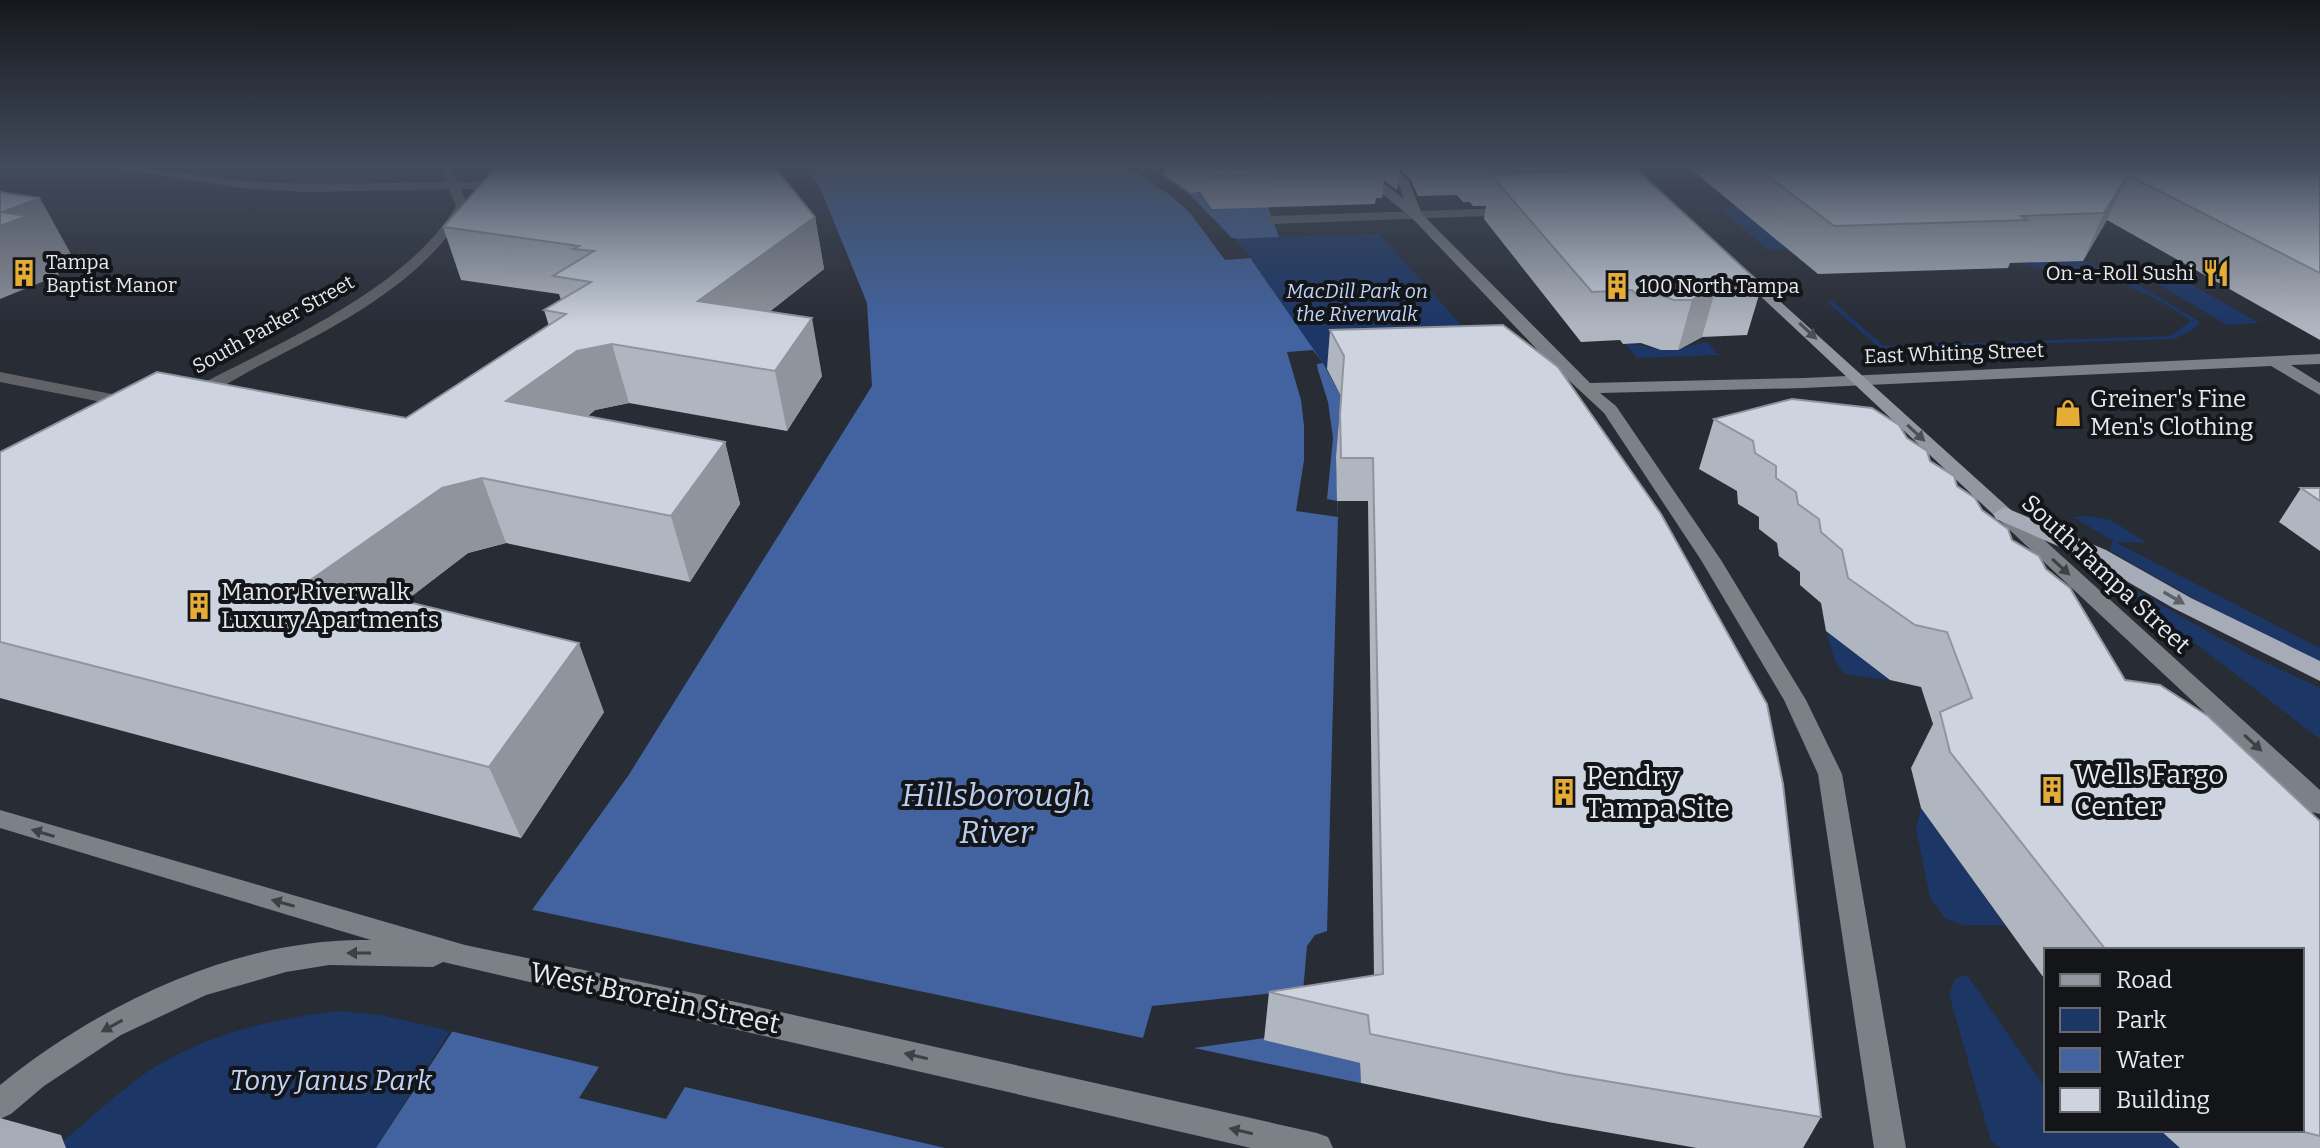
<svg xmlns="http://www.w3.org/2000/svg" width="2320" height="1148" viewBox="0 0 2320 1148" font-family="Bitter,serif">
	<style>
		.green { fill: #1c3666 }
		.water { fill: #42639f }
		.pier { fill: #282c35 }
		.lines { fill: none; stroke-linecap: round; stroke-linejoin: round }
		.street { fill: #606267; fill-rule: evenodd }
		.secondary { fill: #7c8087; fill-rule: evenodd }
		.primary { fill: #9297a0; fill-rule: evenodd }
		.highway { fill: #a6acb7; fill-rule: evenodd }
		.wall { fill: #b0b6c0 }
		.shaded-wall { fill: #90949c }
		.building { fill: #cdd4df; stroke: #90949c; stroke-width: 2 }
		.oneway { fill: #4c5056 }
		.oneway2 { fill: #3d4045 }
		.oneway3 { fill: #5c6068 }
		.labels { text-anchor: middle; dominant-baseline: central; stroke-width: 8; stroke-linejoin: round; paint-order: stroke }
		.far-poi-label { font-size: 20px; fill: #e6e9ef; stroke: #131519; text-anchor: start }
		.far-park-label { font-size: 20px; font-style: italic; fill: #bfd3f6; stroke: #131519 }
		.far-street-label { font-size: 20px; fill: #e6e9ef; stroke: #131519 }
		.poi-label { font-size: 24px; fill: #e6e9ef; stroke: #131519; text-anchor: start }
		.street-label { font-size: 24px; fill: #e6e9ef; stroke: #131519 }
		.near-poi-label { font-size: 28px; fill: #e6e9ef; stroke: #131519; text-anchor: start }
		.near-street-label { font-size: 28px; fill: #e6e9ef; stroke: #131519 }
		.near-park-label { font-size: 28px; font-style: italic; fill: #bfd3f6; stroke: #131519 }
		.near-water-label { font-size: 32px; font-style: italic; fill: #b9cdef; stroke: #131519 }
	</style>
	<rect width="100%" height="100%" fill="#282c35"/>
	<path class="green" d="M 1737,206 L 1788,249 L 1768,250 L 1721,209 Z
		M 1379,234 L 1474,339 L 1327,369 L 1236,238 Z
		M 2083,261 L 2119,273 L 2200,322 L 2191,331 L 2174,339 L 1881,349 L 1827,302 L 1832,301 L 1884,346 L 2170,336 L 2191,321 C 2154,294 2111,276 2064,269 C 2048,267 2037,272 2022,263 Z
		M 2180,278 L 2259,323 L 2227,325 L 2149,279 Z
		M 1707,342 L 1719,355 L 1637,358 L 1626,344 C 1642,343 1655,350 1671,350 C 1685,350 1693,343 1707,342 Z
		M 2089,516 L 2111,520 L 2147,543 L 2115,542 L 2320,648 L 2320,663 L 2214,610 L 2109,550 L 2113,541 L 2073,517 Z
		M 2101,571 L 2250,655 L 2320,688 L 2320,739 Z
		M 1826,631 L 1890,680 L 1845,674 L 1835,661 Z
		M 1921,808 L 2005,925 L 1963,925 L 1946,919 L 1930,898 L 1916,828 Z
		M 1967,975 L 2046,1089 L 2046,1130 L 2160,1130 L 2180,1148 L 2001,1148 L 1991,1141 L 1949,994 L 1955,979 Z
		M 338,1011 L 381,1015 L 450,1031 L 376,1148 L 55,1148 C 82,1126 108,1101 136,1080 C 193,1037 269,1019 338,1011 Z"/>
	<path class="water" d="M 803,165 L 1151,165 L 1191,192 L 1268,207 L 1279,237 L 1237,239 L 1323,363 L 1341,396 L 1336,456 L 1338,517 L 1327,931 L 1315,935 L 1307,946 L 1298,1048 L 1360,1063 L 1365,1148 L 376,1148 L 532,910 L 628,776 L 872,386 L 867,303 L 819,185 Z"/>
	<path class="pier" d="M 1125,165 L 1147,165 L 1190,195 L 1232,238 L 1236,238 L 1251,258 L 1225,260 L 1190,213 L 1170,195 Z
		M 1313,350 L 1323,363 L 1317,364 L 1318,370 L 1328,402 L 1333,438 L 1327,499 L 1337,501 L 1338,517 L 1296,511 L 1304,460 L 1304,426 L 1301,400 L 1287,352 Z
		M 528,909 L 1143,1038 L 1152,1006 L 1304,990 L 1301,1033 L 1194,1048 L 1365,1084 L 1369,1148 L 945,1148 L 685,1087 L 666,1119 L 579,1098 L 599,1067 L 446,1030 Z"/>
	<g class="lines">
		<path class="street" d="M 95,165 C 145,165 193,176 243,181 C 310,186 378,183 446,182 L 439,165 L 451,165 L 458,182 L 506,181 L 512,185 L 506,189 L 461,189 L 468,206 C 424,284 334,327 257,367 C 236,378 213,394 191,400 L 185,398 L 185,392 C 271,347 406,291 456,206 L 449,189 L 307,192 L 241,188 Z
			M 1509,208 L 1513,209 L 1513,215 L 1273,224 L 1267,220 L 1273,216 Z
			M 0,372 L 132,398 L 140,403 L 132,408 L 0,382 Z"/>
		<path class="secondary" d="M 1346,165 L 1360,165 L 1404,199 L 1398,183 L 1380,165 L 1393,165 L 1409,182 L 1422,214 L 1590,383 L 1804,378 L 2320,354 L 2320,364 L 2291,365 L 2320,383 L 2320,395 L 2271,366 L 1804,388 L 1600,393 L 1616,406 L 1721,560 L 1806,700 L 1842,774 L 1906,1148 L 1874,1148 L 1818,774 L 1784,700 L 1701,560 L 1604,413 L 1548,361 L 1411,217 Z
			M 2004,508 L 2011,510 L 2320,790 L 2320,814 L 2311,812 L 1997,518 L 1995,514 L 1997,510 Z
			M 0,810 L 465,945 L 736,1002 L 1317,1133 L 1328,1137 L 1333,1148 L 1251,1148 L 443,962 L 433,967 L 329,965 L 286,972 L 206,995 L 121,1035 L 44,1086 L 11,1114 L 0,1119 L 0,1085 C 101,1003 239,937 371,940 L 0,828 Z"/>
		<path class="primary" d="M 1621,165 L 1634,165 L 1658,188 L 1648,191 Z
			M 1743,268 L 2011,510 L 2013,514 L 2011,518 L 1997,518 L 1738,275 L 1738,269 Z"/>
		<path class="highway" d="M 2004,507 L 2106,550 L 2191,598 L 2320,661 L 2320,681 L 2173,608 L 2090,560 L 1996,519 L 1993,514 Z
			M 0,1118 L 61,1135 L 66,1148 L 0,1148 Z"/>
	</g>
	<path class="wall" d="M 1159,165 L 1619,165 L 1622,168 L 1621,171 L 1762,285 L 1747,335 L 1702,337 L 1678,350 L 1661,350 L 1641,343 L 1623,344 L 1620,340 L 1581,342 L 1484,219 L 1486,206 L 1473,206 L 1470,202 L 1463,202 L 1457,195 L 1418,196 L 1411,180 L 1400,169 L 1397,190 L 1384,180 L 1382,198 L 1376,198 L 1375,204 L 1212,209 L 1200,192 L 1191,193 L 1164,174 L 1164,168 Z
		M 1678,165 L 2320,165 L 2320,340 L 2107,220 L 2083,261 L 2010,263 L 2008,268 L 1818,274 L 1692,170 Z
		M 815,217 L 824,269 L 769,312 L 822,376 L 787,431 L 629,403 L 595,410 L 588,416 L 725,442 L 740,504 L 690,582 L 506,543 L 468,553 L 405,601 L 604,712 L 521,838 L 0,698 L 0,452 L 406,418 L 549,326 L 544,310 L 561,300 L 559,294 L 461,280 L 443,227 Z
		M 1330,330 L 1821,1117 L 1803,1148 L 1697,1148 L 1548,1122 L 1361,1083 L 1360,1063 L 1264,1040 L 1269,992 L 1374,975 L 1368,501 L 1337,501 L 1336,456 L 1341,396 L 1327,369 Z
		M 1714,419 L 1907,438 L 2012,540 L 2046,569 L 2125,680 L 2320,821 L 2320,1148 L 2180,1148 L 2160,1130 L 2302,1130 L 2302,950 L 2046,950 L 2046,981 L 1921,808 L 1911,768 L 1933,724 L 1921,687 L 1890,680 L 1826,631 L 1821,603 L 1800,585 L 1800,572 L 1779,556 L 1777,543 L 1759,529 L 1759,517 L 1738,504 L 1737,491 L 1699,469 Z
		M 2301,488 L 2320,488 L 2320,551 L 2279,522 Z"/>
	<path class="shaded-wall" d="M 2128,175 L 2107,220 L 2083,261 L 2104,213 Z
		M 40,198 L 72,256 L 53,264 L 59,275 L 0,299 L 0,226 L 2,212 Z
		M 815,217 L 824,269 L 712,357 L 698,301 Z
		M 1716,288 L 1702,337 L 1678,350 L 1692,300 Z
		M 812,318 L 822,376 L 787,431 L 775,371 Z
		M 612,344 L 629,403 L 595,410 L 528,462 L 506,401 L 577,351 Z
		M 725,442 L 740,504 L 690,582 L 671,516 Z
		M 482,478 L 506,543 L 468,553 L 346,647 L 312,579 L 442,488 Z
		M 579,643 L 604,712 L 521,838 L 489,767 Z"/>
	<path class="building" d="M 498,165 L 773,165 L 815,217 L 698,301 L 812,318 L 775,371 L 612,344 L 577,351 L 506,401 L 725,442 L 671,516 L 482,478 L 442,488 L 312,579 L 579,643 L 489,767 L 0,642 L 0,452 L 157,372 L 406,418 L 566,314 L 544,310 L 591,282 L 553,276 L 594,251 L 573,249 L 579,246 L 443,227 Z
		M 1205,165 L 1372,165 L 1378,171 L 1213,176 Z
		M 1465,165 L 1619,165 L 1622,168 L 1478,173 L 1475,169 L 1468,169 Z
		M 1753,165 L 2320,165 L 2320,273 L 2128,175 L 2104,213 L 2021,216 L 2028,220 L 1834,226 Z
		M 1637,170 L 1762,285 L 1716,288 L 1692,300 L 1674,300 L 1653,293 L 1636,294 L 1632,290 L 1592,292 L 1491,175 Z
		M 0,192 L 40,198 L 2,212 L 27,216 L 0,226 Z
		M 1503,325 L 1558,367 L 1661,514 L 1767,704 L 1783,784 L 1821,1117 L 1564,1074 L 1370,1034 L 1368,1015 L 1269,992 L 1383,974 L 1373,458 L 1341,458 L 1340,414 L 1344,356 L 1330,330 Z
		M 1792,399 L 1872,408 L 1899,425 L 1907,438 L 1927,451 L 1930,461 L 1954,476 L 1957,486 L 1975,498 L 1982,510 L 2008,529 L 2012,540 L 2039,556 L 2046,569 L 2070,588 L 2125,680 L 2160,685 L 2208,716 L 2320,821 L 2320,1136 L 2296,1130 L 2302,1130 L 2302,950 L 2106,950 L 1950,752 L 1940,712 L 1972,698 L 1947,632 L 1915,625 L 1848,578 L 1842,550 L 1821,532 L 1819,519 L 1798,504 L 1796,492 L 1776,478 L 1776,466 L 1755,453 L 1753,441 L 1714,419 Z
		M 2301,488 L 2320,488 L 2320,501 Z"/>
	<defs><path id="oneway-solid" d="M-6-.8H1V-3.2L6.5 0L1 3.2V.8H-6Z" transform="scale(2)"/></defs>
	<g class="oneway">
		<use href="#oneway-solid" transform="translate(1808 331) rotate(43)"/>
		<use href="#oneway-solid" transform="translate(1916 433) rotate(43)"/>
	</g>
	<g class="oneway2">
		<use href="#oneway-solid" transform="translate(2061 567) rotate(43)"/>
		<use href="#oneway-solid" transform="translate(2253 743) rotate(43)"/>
		<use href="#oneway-solid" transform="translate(43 833) rotate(-163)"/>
		<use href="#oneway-solid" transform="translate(283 903) rotate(-164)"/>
		<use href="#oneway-solid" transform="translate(359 953) rotate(-180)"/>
		<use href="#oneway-solid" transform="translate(112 1026) rotate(151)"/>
		<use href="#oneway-solid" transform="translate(916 1056) rotate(-167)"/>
		<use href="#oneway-solid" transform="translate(1241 1131) rotate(-167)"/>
	</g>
	<use class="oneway3" href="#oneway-solid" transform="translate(2174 598) rotate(30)"/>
	<linearGradient id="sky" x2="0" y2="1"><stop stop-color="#16181d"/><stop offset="0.51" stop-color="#424b5c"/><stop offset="1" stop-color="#424b5c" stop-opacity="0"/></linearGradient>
	<rect width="2320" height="326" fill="url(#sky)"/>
	<defs>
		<g id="building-bare" transform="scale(2.16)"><path d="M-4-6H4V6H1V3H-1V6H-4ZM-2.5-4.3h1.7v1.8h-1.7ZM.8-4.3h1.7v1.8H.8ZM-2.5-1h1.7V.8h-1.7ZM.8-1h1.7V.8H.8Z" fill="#e5ad36" stroke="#131519" stroke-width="2.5" paint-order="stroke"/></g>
		<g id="restaurant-bare" transform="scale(2.16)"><path d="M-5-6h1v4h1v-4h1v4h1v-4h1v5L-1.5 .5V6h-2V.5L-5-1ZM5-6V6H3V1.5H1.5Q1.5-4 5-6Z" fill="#e5ad36" stroke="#131519" stroke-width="2.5" paint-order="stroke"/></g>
		<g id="shop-bare" transform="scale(2.16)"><path d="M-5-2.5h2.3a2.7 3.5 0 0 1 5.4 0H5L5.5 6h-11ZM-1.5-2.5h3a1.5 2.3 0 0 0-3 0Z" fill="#e5ad36" stroke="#131519" stroke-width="2.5" paint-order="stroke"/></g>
	</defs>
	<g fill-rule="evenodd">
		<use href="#building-bare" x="24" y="273"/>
		<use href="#restaurant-bare" x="2216" y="273"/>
		<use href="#building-bare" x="1617" y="286"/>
		<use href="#shop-bare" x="2068" y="413"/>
		<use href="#building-bare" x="199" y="606"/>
		<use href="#building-bare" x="2052" y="790"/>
		<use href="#building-bare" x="1564" y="792"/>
	</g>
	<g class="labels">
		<g class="far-poi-label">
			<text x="46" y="262">Tampa<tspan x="46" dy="23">Baptist Manor</tspan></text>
			<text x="2194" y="273" text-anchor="end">On-a-Roll Sushi</text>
			<text x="1639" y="286">100 North Tampa</text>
		</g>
		<g class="far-park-label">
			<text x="1357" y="291">MacDill Park on<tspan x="1357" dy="23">the Riverwalk</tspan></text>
		</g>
		<g class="far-street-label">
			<text transform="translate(273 324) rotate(-29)">South Parker Street</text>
			<text transform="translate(1954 353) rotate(-2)">East Whiting Street</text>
		</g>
		<g class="poi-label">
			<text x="2090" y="399">Greiner's Fine<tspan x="2090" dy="28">Men's Clothing</tspan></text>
			<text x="221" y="592">Manor Riverwalk<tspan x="221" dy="28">Luxury Apartments</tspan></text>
		</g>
		<g class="street-label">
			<text transform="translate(2106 574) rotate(43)">South Tampa Street</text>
		</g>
		<g class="near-poi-label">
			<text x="2074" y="774">Wells Fargo<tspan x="2074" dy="32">Center</tspan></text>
			<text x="1586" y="776">Pendry<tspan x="1586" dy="32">Tampa Site</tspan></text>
		</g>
		<g class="near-street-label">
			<text transform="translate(655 998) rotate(12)">West Brorein Street</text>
		</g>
		<g class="near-park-label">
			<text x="331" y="1080">Tony Janus Park</text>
		</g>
		<g class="near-water-label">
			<text x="996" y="795">Hillsborough<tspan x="996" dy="37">River</tspan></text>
		</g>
	</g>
	<rect x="2044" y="948" width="260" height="184" fill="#131519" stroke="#676a6f" stroke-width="2"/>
	<rect x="2060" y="974" width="40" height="12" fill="#9297a0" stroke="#676a6f" stroke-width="2"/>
	<text x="2116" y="988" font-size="24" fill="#e6e9ef">Road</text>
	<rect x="2060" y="1008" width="40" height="24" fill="#1c3666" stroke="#676a6f" stroke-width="2"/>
	<text x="2116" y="1028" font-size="24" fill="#e6e9ef">Park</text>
	<rect x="2060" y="1048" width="40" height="24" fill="#42639f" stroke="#676a6f" stroke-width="2"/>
	<text x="2116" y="1068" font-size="24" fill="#e6e9ef">Water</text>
	<rect x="2060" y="1088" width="40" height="24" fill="#cdd4df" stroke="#676a6f" stroke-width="2"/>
	<text x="2116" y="1108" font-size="24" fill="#e6e9ef">Building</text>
</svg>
